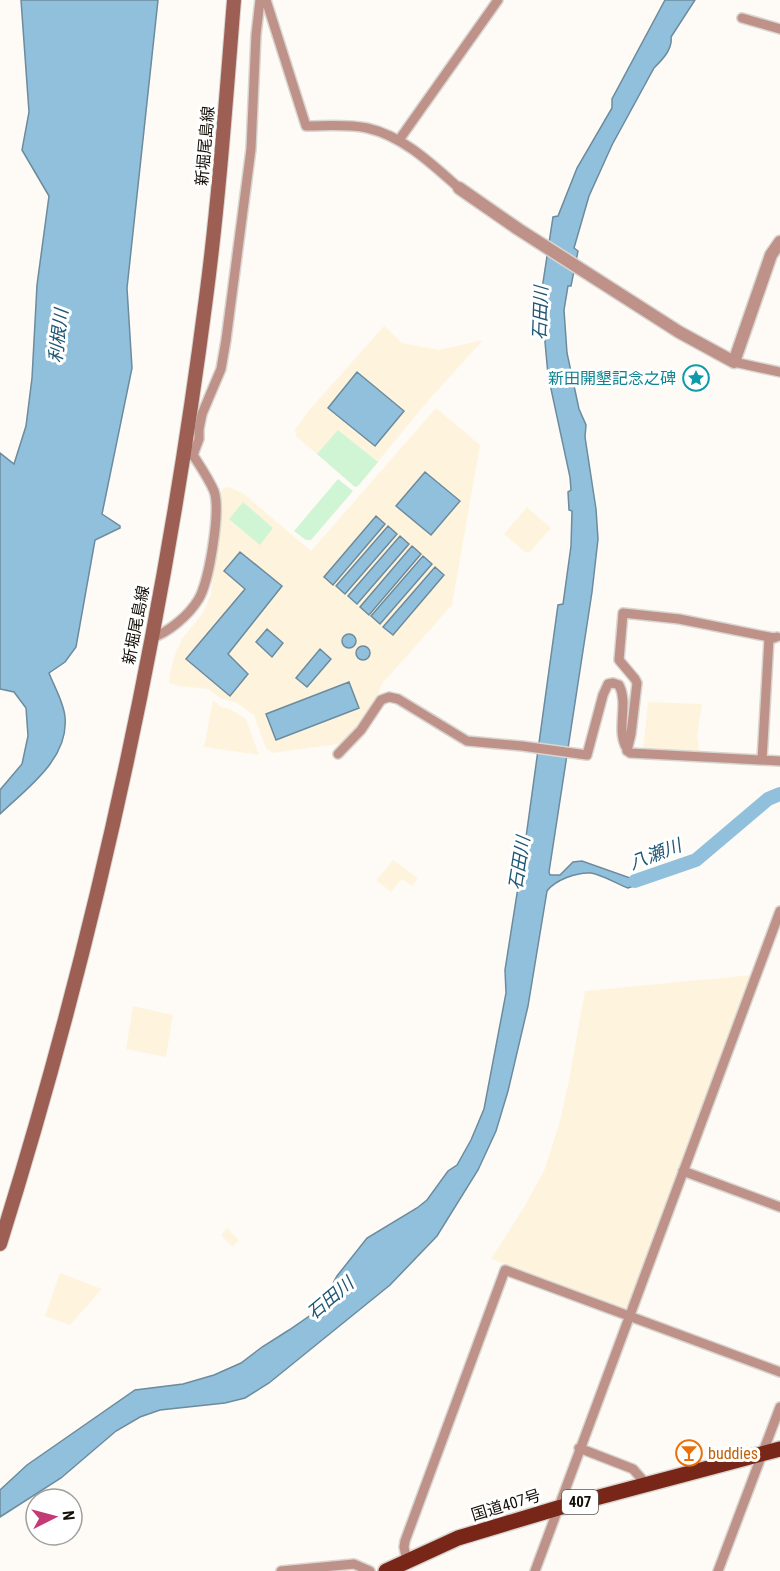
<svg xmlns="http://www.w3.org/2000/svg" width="780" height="1571" viewBox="0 0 780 1571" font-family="'Roboto Condensed','Noto Sans JP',sans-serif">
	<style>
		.built { fill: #fef4de }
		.green { fill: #d0f5d4 }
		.water { fill: #91c0dd; stroke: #6c8b9d; stroke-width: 1.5 }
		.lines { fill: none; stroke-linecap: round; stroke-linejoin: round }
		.river { stroke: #91c0dd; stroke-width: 14 }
		.minor-casing { stroke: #d9d5d0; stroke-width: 12 }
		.tertiary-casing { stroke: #d9d5d0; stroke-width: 15 }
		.secondary-casing { stroke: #d9d5d0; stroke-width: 16 }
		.trunk-casing { stroke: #d9d5d0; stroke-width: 18 }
		.minor { stroke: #bf9289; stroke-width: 9 }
		.tertiary { stroke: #bf9289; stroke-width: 12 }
		.secondary { stroke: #9d5f53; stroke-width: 14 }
		.trunk { stroke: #772618; stroke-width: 15 }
		.labels { text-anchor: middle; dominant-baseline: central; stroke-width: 6; stroke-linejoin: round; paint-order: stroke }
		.shield { fill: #fff; stroke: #5a5851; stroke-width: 1.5 }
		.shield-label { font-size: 15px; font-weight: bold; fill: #141007 }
		.street-label { font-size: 16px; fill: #141007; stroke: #fff }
		.culture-label { font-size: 16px; fill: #0d838f; stroke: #fff; text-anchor: end }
		.food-label { font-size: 16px; fill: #c56008; stroke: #fff; text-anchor: start }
		.water-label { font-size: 18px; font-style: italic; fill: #1e5674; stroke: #fff }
	</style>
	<rect width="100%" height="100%" fill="#fefbf6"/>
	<path class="built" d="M 384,326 L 402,343 L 439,350 L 483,340 L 427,402 L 358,486 L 355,487 L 296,436 L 295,429 L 311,408 Z
		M 436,408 L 480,445 L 452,605 L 381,685 L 379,694 L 350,737 L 339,744 L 272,753 L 266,748 L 254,715 L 237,703 L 220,698 L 208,689 L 179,686 L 169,683 L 170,672 L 176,652 L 182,639 L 202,614 L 211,595 L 220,492 L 224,488 L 229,487 L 244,494 L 311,551 Z
		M 527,507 L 551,528 L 530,552 L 525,552 L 504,534 Z
		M 213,700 L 221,707 L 230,709 L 246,719 L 259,755 L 204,747 Z
		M 648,702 L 702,704 L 697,737 L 700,753 L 643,750 Z
		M 393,860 L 418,878 L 412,886 L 402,879 L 391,892 L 376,880 Z
		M 752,975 L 628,1307 L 625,1308 L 491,1259 L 524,1207 L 544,1171 L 559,1125 L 568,1085 L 585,991 Z
		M 133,1006 L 173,1015 L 166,1057 L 126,1049 Z
		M 227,1228 L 239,1240 L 233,1247 L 221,1235 Z
		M 60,1273 L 102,1289 L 70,1325 L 45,1316 Z"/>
	<path class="green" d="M 338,430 L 378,462 L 358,486 L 355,487 L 317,454 Z
		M 338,479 L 353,491 L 311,540 L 306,540 L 294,531 Z
		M 243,502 L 273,528 L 260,545 L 229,519 Z"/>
	<path class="water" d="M 21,0 L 158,0 L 127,288 L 132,368 L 102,514 L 120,526 L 120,528 L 95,540 L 76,647 L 65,662 L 49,673 C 54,686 64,703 65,717 C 69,759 27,788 0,814 L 0,790 L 22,764 L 28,736 L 26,708 L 14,692 L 0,689 L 0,453 L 14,464 L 26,426 L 32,378 L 37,285 L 49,196 L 22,150 L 29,112 Z
		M 665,0 L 695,0 L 671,37 C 673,49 662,60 654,68 L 612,145 L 589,196 L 574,248 L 578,251 L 571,286 L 568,286 L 564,310 L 567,353 L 579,409 L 586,425 L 585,437 L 596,509 L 598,539 L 592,592 L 549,872 L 550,875 L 560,875 L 573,862 L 582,861 L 630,878 L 642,875 L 660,877 L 628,888 C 617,884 603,875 591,873 C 577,872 555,880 547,891 L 528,1006 L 508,1091 L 496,1131 L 478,1170 L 437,1236 L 390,1285 L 269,1383 L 245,1398 L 225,1403 L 160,1410 L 140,1417 L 116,1431 L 61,1478 L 0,1517 L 0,1490 L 27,1465 L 135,1390 L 183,1384 L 214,1375 L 241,1363 L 262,1347 L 289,1330 L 318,1310 L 337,1276 L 367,1238 L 417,1208 L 427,1200 L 448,1171 L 457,1165 L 471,1140 L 484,1109 L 506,993 L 505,970 L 527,830 L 558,605 L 563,604 L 571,546 L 572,511 L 569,510 L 568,492 L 571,490 L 570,477 L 548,375 L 544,331 L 546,291 L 542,289 L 553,217 L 558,216 L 577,168 L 612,108 L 612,99 Z
		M 357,372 L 404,411 L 375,446 L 328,408 Z
		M 425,472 L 460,501 L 431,535 L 396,506 Z
		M 376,516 L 385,524 L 333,585 L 324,577 Z
		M 388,526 L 397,534 L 345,594 L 336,586 Z
		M 400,536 L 409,544 L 357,604 L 348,596 Z
		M 412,546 L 421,554 L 369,615 L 360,607 Z
		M 240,552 L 282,586 L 228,654 L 248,674 L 230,696 L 186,659 L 245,589 L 224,571 Z
		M 423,556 L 432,564 L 380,624 L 371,616 Z
		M 435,567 L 444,575 L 393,635 L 383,627 Z
		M 267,629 L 283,643 L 272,657 L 256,642 Z
		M342 641a7 7 0 1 1 14 0a7 7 0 1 1-14 0Z
		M356 653a7 7 0 1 1 14 0a7 7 0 1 1-14 0Z
		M 320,649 L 331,659 L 307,687 L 296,678 Z
		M 349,682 L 359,708 L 276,740 L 266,714 Z"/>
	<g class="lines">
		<path class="river" d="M 635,881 L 696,860 L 768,799 L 780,794"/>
		<g class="minor-casing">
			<path id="minor" d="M 266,0 L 306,126 C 326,126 347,124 367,128 C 403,136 432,164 459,188
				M 742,18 L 780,29
				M 399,140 L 498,0
				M 734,362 L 780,372
				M 193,455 L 199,439 L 199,429 L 202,414 L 221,369 L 226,340 L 251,149 L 256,35 L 260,0
				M 151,638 C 168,633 189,615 198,600 C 209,584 221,510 214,491 C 209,479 200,466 193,455 L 189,455
				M 627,751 L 631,734 L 637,683 L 635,679 L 619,660 L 623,613 L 679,619 L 774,638
				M 338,754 L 361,730 L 381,700 L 389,697 L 398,699 L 467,741 L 522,746 L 587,755 L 603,695 L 608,684 L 613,683 L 619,685 C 630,706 613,734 630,753 L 780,761
				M 762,760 L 769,639 L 777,637
				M 683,1171 L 780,1207
				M 579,1448 L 633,1469 L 647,1485
				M 407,1561 L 404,1547 L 405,1541 L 505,1270 L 780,1372
				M 281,1571 L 354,1564 L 370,1571
				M 535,1571 L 780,911
				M 718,1571 L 780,1407"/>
		</g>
		<g class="tertiary-casing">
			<path id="tertiary" d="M 459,188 L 518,229 L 679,332 L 734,362 L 771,255 L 780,242"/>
		</g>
		<g class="secondary-casing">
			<path id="secondary" d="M 0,1244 C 96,938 165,616 206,298 C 219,199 226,99 234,0"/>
		</g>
		<g class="trunk-casing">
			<path id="trunk" d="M 386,1571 L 458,1538 L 558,1508 L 780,1449"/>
		</g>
		<use href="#minor" class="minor"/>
		<use href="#tertiary" class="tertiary"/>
		<use href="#secondary" class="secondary"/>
		<use href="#trunk" class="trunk"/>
	</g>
	<defs>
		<g id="sight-ring" transform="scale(1.35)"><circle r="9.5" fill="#fff" stroke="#0f9aa8" stroke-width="1.5"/><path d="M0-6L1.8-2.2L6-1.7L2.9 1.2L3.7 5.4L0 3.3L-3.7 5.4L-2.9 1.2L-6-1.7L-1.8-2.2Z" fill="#0f9aa8"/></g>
		<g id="bar-ring" transform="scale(1.35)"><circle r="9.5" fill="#fff" stroke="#e8710a" stroke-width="1.5"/><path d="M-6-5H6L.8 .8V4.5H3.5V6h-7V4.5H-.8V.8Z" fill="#e8710a"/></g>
	</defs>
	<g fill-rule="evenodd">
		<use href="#sight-ring" x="696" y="378"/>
		<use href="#bar-ring" x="689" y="1453"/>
	</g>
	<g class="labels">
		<rect class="shield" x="562" y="1490" width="36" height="24" rx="4.5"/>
		<g class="shield-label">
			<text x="580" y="1502">407</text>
		</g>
		<g class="street-label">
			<text transform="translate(205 146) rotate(-85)">新堀尾島線</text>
			<text transform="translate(136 625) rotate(-79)">新堀尾島線</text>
			<text transform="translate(506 1505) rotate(-17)">国道407号</text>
		</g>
		<g class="culture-label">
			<text x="676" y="378">新田開墾記念之碑</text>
		</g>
		<g class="food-label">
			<text x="708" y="1453">buddies</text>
		</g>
		<g class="water-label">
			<text transform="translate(540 313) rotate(-88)">石田川</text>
			<text transform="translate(58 336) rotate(-83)">利根川</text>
			<text transform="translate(655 854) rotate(-21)">八瀬川</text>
			<text transform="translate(519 863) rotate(-81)">石田川</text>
			<text transform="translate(330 1298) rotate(-40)">石田川</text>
		</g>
	</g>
	<g transform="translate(54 1517) rotate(84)"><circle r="28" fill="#ffffff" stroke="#a19f9c" stroke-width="1.5"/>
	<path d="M0-4.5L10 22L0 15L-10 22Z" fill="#c43a75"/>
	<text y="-9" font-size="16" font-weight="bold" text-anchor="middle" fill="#141007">N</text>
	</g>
</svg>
